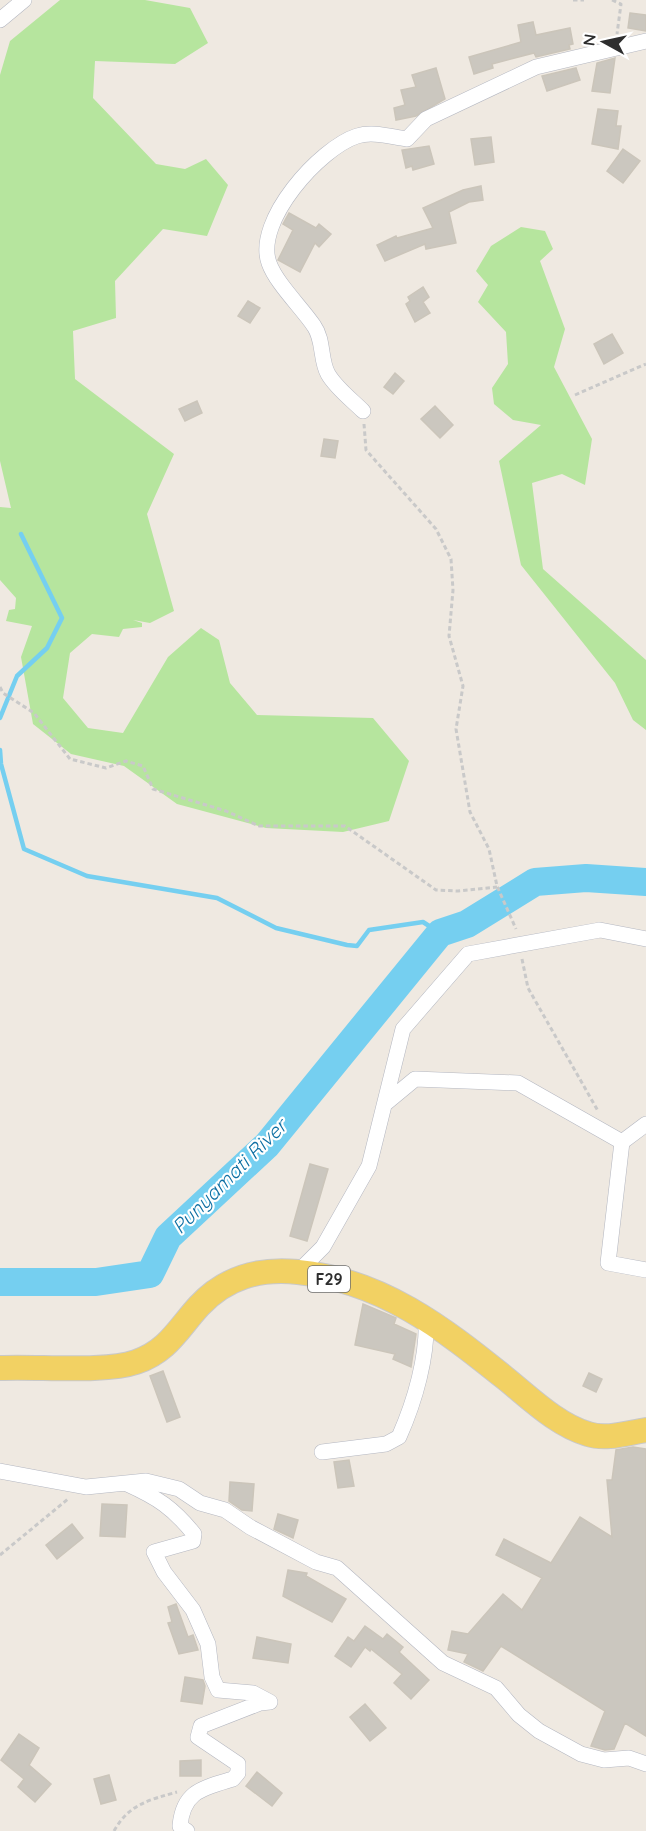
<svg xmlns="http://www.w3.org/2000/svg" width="646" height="1831" viewBox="0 0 646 1831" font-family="Quicksand,sans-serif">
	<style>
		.green { fill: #b6e59e }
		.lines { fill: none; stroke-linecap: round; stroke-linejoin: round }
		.stream { stroke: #75cff0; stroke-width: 4.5 }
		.river { stroke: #75cff0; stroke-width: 28 }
		.building { fill: #cbc7bf; stroke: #cbc5ba; stroke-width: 1.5 }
		.street-casing { stroke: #b4b7c1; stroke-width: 16 }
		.primary-casing { stroke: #c9c9c9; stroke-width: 26 }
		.path { stroke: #c9c9c9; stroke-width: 3; stroke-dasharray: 4.5 3; stroke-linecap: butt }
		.street { stroke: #fff; stroke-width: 15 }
		.primary { stroke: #f2d163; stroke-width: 24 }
		.labels { text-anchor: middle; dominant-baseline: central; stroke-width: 4.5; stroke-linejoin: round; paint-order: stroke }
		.shield { fill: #fff; stroke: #6d6d6d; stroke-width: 1.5 }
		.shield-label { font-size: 16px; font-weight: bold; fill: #2e2e2e }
		.water-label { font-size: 20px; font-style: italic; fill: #0d6fa3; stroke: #fff }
	</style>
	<rect width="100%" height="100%" fill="#efe9e1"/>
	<path class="green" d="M 60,0 L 145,0 L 190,8 L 208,43 L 175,64 L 95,61 L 93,98 L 156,164 L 185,169 L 206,159 L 228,185 L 207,236 L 163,229 L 115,281 L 116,318 L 73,331 L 75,379 L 174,454 L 147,514 L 174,611 L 150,623 L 133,620 L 142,623 L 142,627 L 123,629 L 119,637 L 92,634 L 70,653 L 63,698 L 88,728 L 123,733 L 168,657 L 201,628 L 219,640 L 230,683 L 257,715 L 373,718 L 409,761 L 389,821 L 343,832 L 266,828 L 177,804 L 124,766 L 71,754 L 33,724 L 21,657 L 32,626 L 6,621 L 9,610 L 15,609 L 16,598 L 0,580 L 0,507 L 11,508 L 0,461 L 0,75 L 10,41 Z
		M 521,227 L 545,231 L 553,249 L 540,261 L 565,329 L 554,367 L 592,439 L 585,485 L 562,474 L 532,483 L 543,569 L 646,660 L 646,730 L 633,720 L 615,683 L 521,565 L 499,461 L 541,425 L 513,420 L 494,404 L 492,388 L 508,364 L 506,332 L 478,302 L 488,285 L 476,271 L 491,246 Z"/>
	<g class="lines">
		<path class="stream" d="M 0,718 L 17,676 L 47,648 L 62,618 L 21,534
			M 0,750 L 1,764 L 24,849 L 87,876 L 217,898 L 276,928 L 347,945 L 357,946 L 369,930 L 423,922 L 440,933"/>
		<path class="river" d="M 0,1282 L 96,1282 L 150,1274 L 168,1237 L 267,1145 L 440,933 L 467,924 L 535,882 L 586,878 L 646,882"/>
	</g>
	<path class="building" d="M 630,13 L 646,15 L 646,31 L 628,28 Z
		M 533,22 L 536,35 L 570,28 L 573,44 L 569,45 L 570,49 L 536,57 L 534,53 L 492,64 L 493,68 L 474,74 L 469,57 L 521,42 L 518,25 Z
		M 615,58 L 610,93 L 592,91 L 597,63 Z
		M 436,68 L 445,99 L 416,116 L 396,120 L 394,108 L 405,105 L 401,90 L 416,87 L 412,75 Z
		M 576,68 L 580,80 L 547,91 L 542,76 Z
		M 598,109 L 618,111 L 616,126 L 621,126 L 618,149 L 592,144 Z
		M 491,137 L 494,162 L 475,165 L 471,139 Z
		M 429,146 L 434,164 L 413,170 L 412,166 L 406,168 L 402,150 Z
		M 623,149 L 640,161 L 623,183 L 607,171 Z
		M 481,186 L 483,200 L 469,202 L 449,212 L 456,243 L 426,249 L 425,244 L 385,261 L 377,245 L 396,236 L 397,238 L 433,228 L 423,208 L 463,190 Z
		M 289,213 L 316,228 L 319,224 L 331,234 L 319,247 L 315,243 L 300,272 L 278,260 L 293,230 L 283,224 Z
		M 423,287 L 429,297 L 423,302 L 430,313 L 415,322 L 406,304 L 410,301 L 408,297 Z
		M 248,301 L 260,308 L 250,323 L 238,316 Z
		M 612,334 L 623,353 L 604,364 L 594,344 Z
		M 395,373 L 404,381 L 393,394 L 384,387 Z
		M 197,401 L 202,413 L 185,421 L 179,409 Z
		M 435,406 L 453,425 L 440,438 L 421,419 Z
		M 324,439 L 338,441 L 335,458 L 321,456 Z
		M 310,1164 L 328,1169 L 307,1241 L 290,1236 Z
		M 363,1304 L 396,1318 L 394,1324 L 416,1334 L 411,1367 L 393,1359 L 395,1354 L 355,1345 Z
		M 163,1371 L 180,1417 L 167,1422 L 150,1376 Z
		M 589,1373 L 602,1379 L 596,1392 L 583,1386 Z
		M 633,1447 L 646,1449 L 646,1736 L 625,1723 L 614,1749 L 605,1750 L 591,1746 L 605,1711 L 501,1646 L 483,1671 L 464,1662 L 468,1654 L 448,1650 L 452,1631 L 468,1634 L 503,1594 L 522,1610 L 542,1578 L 496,1555 L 504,1539 L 551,1563 L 580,1517 L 612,1537 L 607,1480 L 612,1480 L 616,1450 Z
		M 349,1460 L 354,1486 L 338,1488 L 334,1462 Z
		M 230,1482 L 254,1484 L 252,1511 L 242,1510 L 229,1501 Z
		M 102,1504 L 127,1505 L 125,1537 L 100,1536 Z
		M 278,1514 L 298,1520 L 293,1538 L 274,1529 Z
		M 72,1524 L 83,1538 L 57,1559 L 46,1545 Z
		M 288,1570 L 307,1573 L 306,1576 L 346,1599 L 332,1622 L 283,1596 Z
		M 176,1604 L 188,1637 L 193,1635 L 198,1650 L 179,1654 L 168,1623 L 172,1622 L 168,1607 Z
		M 365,1626 L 383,1639 L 387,1634 L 403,1647 L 399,1652 L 429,1680 L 411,1699 L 394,1683 L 402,1674 L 371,1649 L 370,1651 L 365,1647 L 351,1667 L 335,1656 L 348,1637 L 354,1641 Z
		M 257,1637 L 291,1644 L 288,1663 L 253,1658 Z
		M 185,1677 L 203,1680 L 205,1686 L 202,1704 L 181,1701 Z
		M 365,1704 L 386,1728 L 370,1741 L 350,1717 Z
		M 19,1734 L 39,1748 L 29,1765 L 51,1784 L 35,1802 L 18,1787 L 24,1779 L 1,1760 Z
		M 201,1760 L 201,1776 L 180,1776 L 180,1761 Z
		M 257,1772 L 282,1793 L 272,1806 L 246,1786 Z
		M 109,1775 L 116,1800 L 101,1804 L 94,1779 Z"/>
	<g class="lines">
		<g class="street-casing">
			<path id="street" d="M 0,20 L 24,0
				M 363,411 C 352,400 336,388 328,374 C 320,360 324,340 314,326 C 302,308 276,283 269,263 C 254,221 320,148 357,136 C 373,131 391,137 407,139 L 426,119 L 536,67 L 646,41
				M 386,1103 L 415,1079 L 518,1083 L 622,1142
				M 646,1124 L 622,1142 L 608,1263 L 646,1270
				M 298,1272 L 323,1247 L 369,1166 L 403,1029 L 468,954 L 600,930 L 646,939
				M 322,1452 L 386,1444 L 399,1437 C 415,1401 428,1356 426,1317
				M 0,1471 L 86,1487 L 146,1481 L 179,1489 L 200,1503 L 225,1510 L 250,1527 L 316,1562 L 337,1568 L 443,1663 L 496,1688 L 519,1715 L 539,1731 L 581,1754 L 604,1760 L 629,1758 L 646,1764
				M 127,1484 C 158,1498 173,1508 194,1534 L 193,1541 L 154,1552 L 164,1572 L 193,1610 L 208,1644 L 212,1677 L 218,1690 L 253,1693 L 270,1702 L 260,1703 L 201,1726 L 198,1737 L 238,1764 L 238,1773 L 233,1779 C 203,1788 183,1791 180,1826 L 187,1831"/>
		</g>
		<g class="primary-casing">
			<path id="primary" d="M 0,1368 C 37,1366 104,1373 136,1362 C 168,1351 178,1329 199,1306 C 226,1277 259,1268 298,1272 C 381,1280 443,1328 505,1378 C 530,1398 557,1425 588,1434 C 606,1440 627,1433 646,1430"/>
		</g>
		<path class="path" d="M 573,0 L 584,0
			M 612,0 L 621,4 L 617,34
			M 575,395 L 646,364
			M 364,424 L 366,450 L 436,529 L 451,559 L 453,590 L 449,636 L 463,686 L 456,729 L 470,812 L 489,849 L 497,886 L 516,929
			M 0,687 L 3,693 L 34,713 L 70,759 L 106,768 L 126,761 L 143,766 L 153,789 L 226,811 L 259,826 L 345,826 L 436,890 L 458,891 L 497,887
			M 522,959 L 528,988 L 598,1111
			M 0,1555 L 68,1499
			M 114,1831 C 129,1804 149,1800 177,1792"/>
		<use href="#street" class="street"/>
		<use href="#primary" class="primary"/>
	</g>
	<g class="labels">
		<rect class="shield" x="308" y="1266" width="42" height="26" rx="4.5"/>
		<g class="shield-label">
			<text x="329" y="1279">F29</text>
		</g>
		<g class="water-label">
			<text transform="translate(229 1176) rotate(-45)">Punyamati River</text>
		</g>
	</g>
	<g transform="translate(604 42) rotate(278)" stroke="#ffffff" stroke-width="4.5" paint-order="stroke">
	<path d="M0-4.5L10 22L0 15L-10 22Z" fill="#2e2e2e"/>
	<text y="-9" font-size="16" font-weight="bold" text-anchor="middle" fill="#2e2e2e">N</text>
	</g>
</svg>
